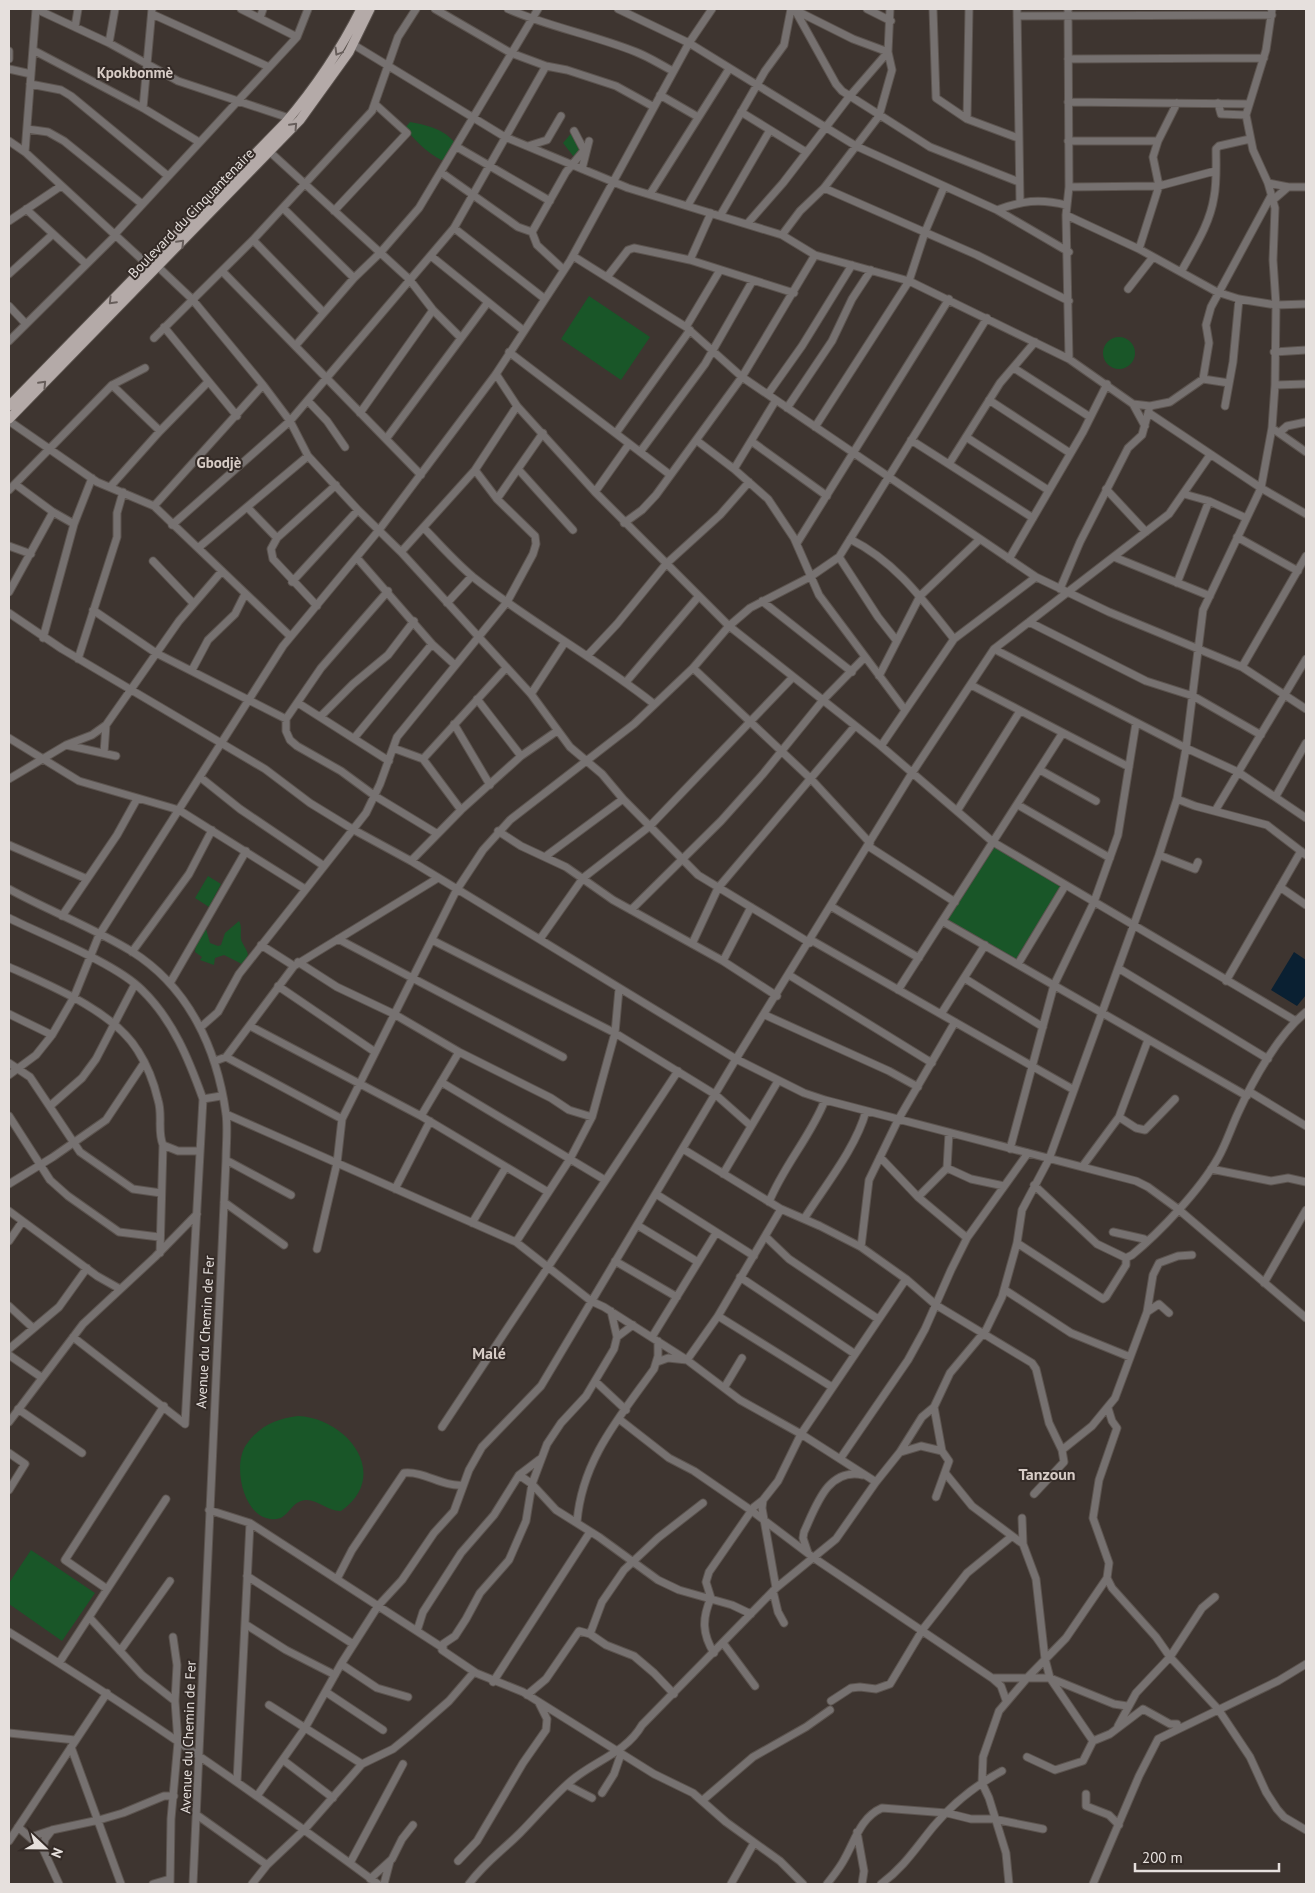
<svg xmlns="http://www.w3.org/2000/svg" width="1315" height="1893" viewBox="0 0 1315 1893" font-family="'PT Sans',sans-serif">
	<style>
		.green { fill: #195628 }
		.water { fill: #0a2032 }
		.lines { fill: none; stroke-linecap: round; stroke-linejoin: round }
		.minor-casing { stroke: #5c544f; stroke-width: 9 }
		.major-casing { stroke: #5c544f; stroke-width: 11 }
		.minor { stroke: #767170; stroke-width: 7 }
		.major { stroke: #b4aaa8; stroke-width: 9 }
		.oneway { stroke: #675e5b }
		.labels { text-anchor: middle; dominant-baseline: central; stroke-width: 4; stroke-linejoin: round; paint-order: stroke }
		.street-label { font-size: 14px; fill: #e6e0dd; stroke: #342b27 }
		.neighbourhood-label { font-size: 15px; font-weight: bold; fill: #d7ccc6; stroke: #342b27 }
		.quarter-label { font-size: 16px; font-weight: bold; fill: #d7ccc6; stroke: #342b27 }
	</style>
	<rect width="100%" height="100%" fill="#3e3530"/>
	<path class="green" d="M 410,122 C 431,126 447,130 459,148 L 450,164 C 430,156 418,144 405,128 Z
		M 574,130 L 584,148 L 574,157 L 563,143 Z
		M 589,296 L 650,337 L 621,380 L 561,339 Z
		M1103 353a16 16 0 1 1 32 0a16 16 0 1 1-32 0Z
		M 993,846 L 1061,887 L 1016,959 L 946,919 Z
		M 208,876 L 221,884 L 209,907 L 195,898 Z
		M 239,921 C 243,927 239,936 242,942 C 247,952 252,955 242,964 L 224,955 L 215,958 L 214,965 L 200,960 L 202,957 L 195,952 L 196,942 L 206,929 L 210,943 L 218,946 L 221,945 L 225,933 Z
		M 298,1416 C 347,1418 392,1475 341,1511 C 327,1512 315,1496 301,1501 C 287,1506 288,1524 266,1518 C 242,1511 233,1464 246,1445 C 259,1426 276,1419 298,1416 Z
		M 31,1550 L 95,1593 L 62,1641 L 9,1604 L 9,1583 Z"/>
	<path class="water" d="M 1294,952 L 1306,960 L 1306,995 L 1297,1006 L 1271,990 Z"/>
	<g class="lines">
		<g class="minor-casing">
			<path id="minor" d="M 36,9 L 109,43 L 178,81 L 289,118
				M 241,9 L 297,37
				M 435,9 L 511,53 L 546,66 L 567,70 L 616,86 L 654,107
				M 508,9 C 549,27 594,35 636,52 C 649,57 661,65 673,71
				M 618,9 L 689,43 L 856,146 L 997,210 L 1069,252
				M 867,9 L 891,21
				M 933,9 L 936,98 L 967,119 L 1018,138
				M 1017,9 L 1020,202
				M 1068,9 L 1069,187 L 1066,215 L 1139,249 L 1217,292 L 1239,299 L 1276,305 L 1306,304
				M 795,10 L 836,84 L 842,91 L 930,147 L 1019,182
				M 152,14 L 269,67
				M 1017,16 L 1272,15
				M 260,18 L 263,9
				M 75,27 L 78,9
				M 109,43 L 115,9
				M 354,45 L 505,137 L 628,188 L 782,235 L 815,255 L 909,281 L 1069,359 L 1133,404 L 1150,406 L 1142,435 L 1128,448 L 1080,542 L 1060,589
				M 33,50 L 143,108 L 199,142
				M 9,51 L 9,59
				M 1068,59 L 1264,58
				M 9,69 L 31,74
				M 30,84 L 61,90 L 71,96 L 168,176
				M 660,95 L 698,117
				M 1068,102 L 1249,104
				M 1218,103 L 1221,114 L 1246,115
				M 143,108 L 152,9
				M 741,112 L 806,152
				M 967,119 L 969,9
				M 27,129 L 48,132 L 64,141 L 142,204
				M 574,131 L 584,150
				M 9,141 L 25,152 L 150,267
				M 1068,141 L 1158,141
				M 528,146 L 547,140 L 561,116
				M 457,147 L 550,201
				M 25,152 L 36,9
				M 270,152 L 409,279 L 433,310 L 461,338
				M 582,169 L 589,141
				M 442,173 L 518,227 L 532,232 L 537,245 L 564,270
				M 1268,183 L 1288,187 L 1306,187
				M 1069,187 L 1159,186 L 1215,171
				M 824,188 L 977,255 L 1069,301
				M 650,194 L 729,69
				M 1273,200 L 1288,187
				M 688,205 L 765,71 L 784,45 L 791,9
				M 283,208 L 354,278
				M 26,209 L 86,264
				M 997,210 C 1022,201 1039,198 1066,205
				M 334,211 L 407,133 L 375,104
				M 1066,215 L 1069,359
				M 720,216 L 770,130
				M 9,221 L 61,186
				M 747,224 L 783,183 L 849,97 L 888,52 L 890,9
				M 454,228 L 545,299
				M 532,232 L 566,172 L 586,148
				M 115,234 L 297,37 L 308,9
				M 782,235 L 800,211 L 824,188 L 879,116 L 892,70 L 888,52 L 853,39 L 793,9
				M 253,240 L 323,312
				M 1139,249 L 1159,186 L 1153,157 L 1158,141 L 1177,103
				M 431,256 L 524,331
				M 573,256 L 686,327 L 742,377 L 1036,577 L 1109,612 L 1242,667 L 1306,709
				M 690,260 L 711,213
				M 154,263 L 192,299 L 263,385 L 290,421 L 308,456 L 358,510 L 401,552 L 531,694 L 570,747 L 602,774 L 623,799 L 698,875 L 810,943
				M 222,271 L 421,475
				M 1181,272 C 1194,248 1210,224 1214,197 C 1217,182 1216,165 1216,149 L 1219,146 L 1250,139
				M 9,274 L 53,234
				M 607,277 L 628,250 L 634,248 L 690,260 L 794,293
				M 1128,289 L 1153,257
				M 9,306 L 26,324
				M 164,327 L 237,416
				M 686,327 L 720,270
				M 154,338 L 253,240 L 372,111 L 398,37 L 416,9
				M 9,341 L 116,235
				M 296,345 L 354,278 L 380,253 L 419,208 L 538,9
				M 509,352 L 669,474
				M 1274,352 L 1306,350
				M 1014,368 L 1090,417
				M 496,374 L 517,406 L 595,492 L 729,626 L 881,746 L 993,842 L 1296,1021
				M 1203,379 L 1209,343 L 1206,325 L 1211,307 L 1271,196
				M 112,385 L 160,431
				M 1275,385 L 1306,384
				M 768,394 L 802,346 L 852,265
				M 989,400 L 1070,453
				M 308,401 L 327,421 L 345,447
				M 1133,404 L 1145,426
				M 1150,406 L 1170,402 L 1203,379 L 1229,383
				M 1225,406 L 1233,362 L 1239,299
				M 787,408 L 832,341 L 852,299 L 871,270
				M 360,413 L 433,310
				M 1149,413 L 1261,488 L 1306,514
				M 9,421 L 97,482 L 154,506 L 290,636
				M 815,427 L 909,281 L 925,232 L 944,187
				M 1272,428 L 1279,433 L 1287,426 L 1306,422
				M 616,433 L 690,330
				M 1279,433 L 1306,452
				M 966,437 L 1048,490
				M 386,439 L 488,302
				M 696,440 L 734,469 L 768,499 L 794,538 L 819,595 L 905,710
				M 911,440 L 1033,518
				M 751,441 L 827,496
				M 640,452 L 705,364 L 753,280
				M 949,464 L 1000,383 L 1035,342
				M 518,469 L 573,530
				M 734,469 L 776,400
				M 15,484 L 53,512 L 74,524
				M 110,487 L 160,431 L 208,382
				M 1106,489 L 1146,532
				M 9,490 L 112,385 L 145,368
				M 595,492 L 629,444
				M 1184,494 L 1209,501 L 1246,518
				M 497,499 L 543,433
				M 154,506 L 263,385
				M 248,508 L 277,538
				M 624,523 L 642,510 L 656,495 L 742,377 L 815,255
				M 172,525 L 290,421 L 454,228 L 546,66
				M 424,528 C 440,545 455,562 473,577 C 531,623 596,658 654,704
				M 1237,537 L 1298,571
				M 850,539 C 896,562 923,600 954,639
				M 797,543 L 949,299
				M 9,546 L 31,554
				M 198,548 L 308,456
				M 401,552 L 475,470 L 517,406
				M 839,557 L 878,617 L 896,640
				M 1114,557 L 1210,596
				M 357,558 L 432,644 L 455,665
				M 1009,559 L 1083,432 L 1107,384
				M 153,561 L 193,603
				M 292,582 L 358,510
				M 1177,583 L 1209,501
				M 388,591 L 321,668 L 286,719 L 286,731 L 290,740 L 297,746 L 341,771 L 375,796 L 436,833
				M 9,592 L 53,512
				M 762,601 L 852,672
				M 447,603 L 472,576
				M 317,606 L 273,559 L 271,549 L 277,538 L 336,485
				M 93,610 L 156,653 L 286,719
				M 9,613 L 62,649 L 265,769 L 310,803 L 354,830 L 411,861 L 736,1059 L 804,1093 L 825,1100 L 1136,1181 L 1148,1187 L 1178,1209 L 1306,1318
				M 1029,622 L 1146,681 L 1193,696 L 1261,735
				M 43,638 L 74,524 L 92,478
				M 994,649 L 1186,748 L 1238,772 L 1306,818
				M 587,656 L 617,624 L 666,564 L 720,515 L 749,482
				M 78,659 L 117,537 L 117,513 L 123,492
				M 1242,667 L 1306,556
				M 693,668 L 811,779 L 870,843
				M 192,670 L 208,640 L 235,614 L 245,594
				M 879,676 L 920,596 L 980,539
				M 626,682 L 699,596
				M 971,685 L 1129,767
				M 531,694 L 565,642
				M 477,699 L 521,756
				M 298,703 L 389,761
				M 321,716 L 353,684 L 388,655 L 414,621
				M 454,724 L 490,785
				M 355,737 L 432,644
				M 9,738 L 79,781 L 179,810 L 305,889
				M 66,745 L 92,735 L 106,725
				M 881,746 L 954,639 L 1036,577
				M 393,748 L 423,759 L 461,810
				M 104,753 L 106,725 L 179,621 L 222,571
				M 423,759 L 506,668
				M 1040,770 L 1096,801
				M 200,777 L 240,809 L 324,866
				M 9,779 L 66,745 L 116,756
				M 1276,796 L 1306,743
				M 1177,799 L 1195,806 L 1267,825 L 1306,855
				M 1018,805 L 1110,858
				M 957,811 L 1020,711
				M 1215,811 L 1306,659
				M 498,831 L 521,846 L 566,867 L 613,900 L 723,961 L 777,996
				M 9,845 L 87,879
				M 868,846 L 955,902
				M 1159,855 L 1195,869 L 1198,862
				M 546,856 L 623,799
				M 411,861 L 461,810 L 521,756 L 557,731
				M 1280,887 L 1306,905
				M 9,889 C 49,911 92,927 131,951 C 189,987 217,1049 226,1114 C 228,1129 226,1145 226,1160 L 193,1884
				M 832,907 L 919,958
				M 631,910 L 721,821 L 763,774 L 823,700 L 865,657
				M 62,916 L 117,835 L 137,799
				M 9,918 C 45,936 115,963 142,990 C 173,1020 189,1060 203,1099 L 185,1424
				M 942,921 L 1247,1096
				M 338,939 L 563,1057
				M 540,939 L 583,878 L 650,826 L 793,677
				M 432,940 L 615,1033 L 716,1095 L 751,1126
				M 811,940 L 1074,1090
				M 692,944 L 718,888 L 855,726
				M 261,945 L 294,966
				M 132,952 L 189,874 L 212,830
				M 723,961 L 751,907
				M 298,962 L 337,987 L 394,1014 L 459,1052 L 551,1098 L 569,1110 L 592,1117
				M 1018,964 L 1065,886
				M 9,967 C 49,985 114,1011 138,1051 C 147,1065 154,1083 158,1100 C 163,1115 157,1131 163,1145 L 178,1151 L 200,1151
				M 1118,968 L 1268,1059
				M 789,975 L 932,1063
				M 964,978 L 1043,1027
				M 1226,981 L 1301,851
				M 170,983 L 246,851
				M 278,986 L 375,1052
				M 898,990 L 1062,734
				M 9,1014 L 52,1035
				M 941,1014 L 985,945
				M 765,1015 L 889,1071 L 918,1087
				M 250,1026 L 421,1116 L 548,1192
				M 201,1027 L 218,1012 L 239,974 L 366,813 L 380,784 L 397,737 L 507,602 L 533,554 L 536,544 L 535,536 L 497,499 L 475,470
				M 226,1057 L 342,1119
				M 215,1061 L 226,1057 L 294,966 L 438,878
				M 9,1063 L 30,1077 L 80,1152 L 133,1189 L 161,1193
				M 9,1075 L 36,1055 L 52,1035 L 74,997 L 99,935 L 283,646 L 379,530 L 496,374 L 570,261 L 689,43 L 712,9
				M 441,1082 L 605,1180
				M 1250,1092 L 1306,1126
				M 203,1099 L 221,1096
				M 50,1106 L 82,1078 L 96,1059 L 135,984
				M 226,1114 L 516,1242 L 591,1301 L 604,1307 L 687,1360 L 740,1400 L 801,1434 L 876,1482
				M 9,1116 L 50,1180 L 68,1196 L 119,1232 L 159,1237
				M 421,1116 L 459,1052
				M 1119,1117 L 1136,1128 L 1145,1130 L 1175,1099
				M 949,1133 L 947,1168 L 971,1179 L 1004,1186
				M 683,1149 L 781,1209 L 820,1226 L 861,1247 L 906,1279 L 801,1434 L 778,1481 L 763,1500 L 762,1508 L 776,1588
				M 1010,1149 L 1054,985 L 1094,902 L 1118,835 L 1136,723
				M 880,1157 L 918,1197
				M 226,1160 L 291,1195
				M 1082,1167 L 1119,1117 L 1148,1040
				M 947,1168 L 918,1197 L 967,1238
				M 1211,1169 L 1271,1181 L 1288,1178 L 1306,1182
				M 723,1174 L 778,1081
				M 9,1184 L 53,1157 L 106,1120 L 144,1063
				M 1034,1185 L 1097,1244 L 1126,1258 L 1132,1255 C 1160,1232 1200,1190 1218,1158 C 1226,1144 1231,1128 1238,1113 C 1253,1080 1278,1035 1306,1012
				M 395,1189 L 430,1121
				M 656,1194 L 754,1256
				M 224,1202 L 284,1245
				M 769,1202 C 784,1165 811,1136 825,1100
				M 9,1211 L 97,1276 L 120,1289
				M 804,1219 C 824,1187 856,1148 866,1111
				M 472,1223 L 506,1167
				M 637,1225 L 698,1262
				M 1113,1232 L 1144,1239 L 1147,1241
				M 766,1237 L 789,1259 L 878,1319
				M 9,1241 L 22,1222
				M 516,1242 L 570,1159 L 592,1117 L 615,1033 L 619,989
				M 1017,1243 L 1103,1299 L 1106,1297 L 1126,1265 L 1126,1258
				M 861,1247 L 869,1180 L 898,1120 L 955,1022
				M 317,1249 L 337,1163 L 342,1119 L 456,891 L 483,850 L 510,820 L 634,724 L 693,668 L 729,626 L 750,608 L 810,577 L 839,557 L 987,318
				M 160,1253 L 163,1145
				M 615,1261 L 677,1297
				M 740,1277 L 855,1354
				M 906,1279 L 936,1305 L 1032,1363 L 1036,1369 L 1049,1423 L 1062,1450 L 1064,1462 L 1034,1494
				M 1264,1283 L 1306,1210
				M 1005,1290 L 1071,1333 L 1130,1357
				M 9,1306 L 33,1328
				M 1147,1312 L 1159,1304 L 1169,1313
				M 718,1316 L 832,1387
				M 73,1337 L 185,1424
				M 617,1337 L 633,1325
				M 652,1337 L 716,1233
				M 9,1349 L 59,1307 L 87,1268
				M 9,1355 L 41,1377
				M 657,1362 L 668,1358 L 687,1360 L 718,1316 L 781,1209
				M 595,1381 L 626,1410
				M 724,1388 L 742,1358
				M 934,1407 L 942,1451 L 949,1461 L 936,1497
				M 18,1409 L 82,1453
				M 619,1419 L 669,1458 L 694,1471 L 752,1511 L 814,1558 L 992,1678 L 1050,1678 L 1114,1704 L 1127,1706
				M 9,1422 L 83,1324 L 155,1257 L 197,1214
				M 442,1427 L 678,1071
				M 1062,1450 L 1092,1426 L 1115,1398 L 1147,1312 L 1153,1275 L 1159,1263 L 1178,1256 L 1192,1255
				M 901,1452 L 921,1446 L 942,1451
				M 9,1453 L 25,1464 L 9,1490
				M 840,1459 L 908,1360 L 925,1329 L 951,1270 L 967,1238 L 1028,1153
				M 946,1474 L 972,1506 L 1023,1544 L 1036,1579 L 1045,1659 L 1050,1678 L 1093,1741
				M 519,1475 L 532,1484 L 556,1510 L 599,1537 L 658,1580 L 679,1590 L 732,1605 L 751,1614
				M 209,1510 L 250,1523 L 443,1648 L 442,1650 L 476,1673 L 523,1692 L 654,1774 L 693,1793 L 726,1822 L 780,1861 L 803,1884
				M 1022,1518 L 1023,1544
				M 577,1522 C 582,1460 619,1418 654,1369 L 658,1356 L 658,1341
				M 808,1553 L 803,1538 L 804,1532 C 816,1506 828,1467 863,1475
				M 247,1576 L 353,1644
				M 1107,1578 L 1112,1588 L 1156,1637 L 1170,1657 L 1218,1709 L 1250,1757 L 1266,1792 L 1277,1809 L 1284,1817 L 1306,1830
				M 337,1579 L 352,1550 L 404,1473 C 425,1471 442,1487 463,1485
				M 107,1589 L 65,1560 L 164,1406
				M 773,1591 L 778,1612 L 784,1623
				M 89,1617 L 142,1675 L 175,1701
				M 245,1624 L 286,1650 L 335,1675
				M 417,1631 L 423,1612 L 461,1553 L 494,1515 L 519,1475 L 540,1459
				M 9,1632 C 136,1710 258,1795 378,1884
				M 590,1634 L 602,1602 L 624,1570 L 658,1538 L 703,1503
				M 723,1643 L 755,1686
				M 443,1648 L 443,1644 L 455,1636 L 466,1619 L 480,1593 L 509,1560 L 526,1521 L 532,1484 L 547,1444 L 561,1423 L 586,1396 L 614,1349 L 617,1337 L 611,1311
				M 120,1651 L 170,1581
				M 714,1653 C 702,1634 702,1618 711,1598 L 706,1582 L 709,1572 L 754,1507 L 763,1500
				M 59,1663 L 166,1499
				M 341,1664 L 377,1688 L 408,1697
				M 992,1678 L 1001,1686 L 1006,1700
				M 493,1682 L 590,1532
				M 326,1692 L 383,1730
				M 527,1695 L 546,1679 L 579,1631 L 590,1634 L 606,1645 L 634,1656 L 654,1673 L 674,1694
				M 831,1701 L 851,1688 L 860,1687 L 876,1689 L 890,1684 L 923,1629 L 967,1573 L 1011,1537
				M 269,1705 L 362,1764
				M 1118,1726 L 1136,1693 L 1170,1657 L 1202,1608 L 1215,1597
				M 9,1733 L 75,1740
				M 71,1747 L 121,1884
				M 1027,1757 L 1055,1770 L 1083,1761 L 1093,1741 L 1110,1734 L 1143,1709 L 1170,1724 L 1177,1724
				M 283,1760 L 333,1798
				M 237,1782 L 250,1523
				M 567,1785 L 592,1798
				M 602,1793 L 614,1774 L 621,1754
				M 1086,1794 L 1086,1806 L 1109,1815 L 1119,1825
				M 257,1796 L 305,1728 L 341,1664 L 378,1606 L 402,1580 L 434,1533 L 454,1511 L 469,1470 L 482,1447 L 541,1386 L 736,1059 L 912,773 L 994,649 L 1169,514 L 1210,455
				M 703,1800 L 753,1757 L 806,1727 L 830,1710
				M 197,1815 L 267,1865
				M 18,1827 L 43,1849 L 59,1884
				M 857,1832 L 864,1871 L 862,1884
				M 31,1837 L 52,1830 L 99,1820 L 123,1813 L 164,1796 L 174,1796
				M 9,1841 L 107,1693
				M 43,1849 L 45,1839 L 52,1830
				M 458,1861 L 477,1841 L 523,1763 L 546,1730 L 547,1719 L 539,1703
				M 350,1863 L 403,1764
				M 370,1879 L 392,1859 L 402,1839 L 413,1825
				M 153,1884 L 170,1879
				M 170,1884 L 171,1819 L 178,1742 L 175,1701 L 177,1665 L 173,1637
				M 252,1884 L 267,1865 L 305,1829 L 362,1764 L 393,1749 L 409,1736 L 449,1701 L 474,1672
				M 384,1884 L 390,1861
				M 469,1884 C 485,1862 501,1852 520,1833 C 537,1816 552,1797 571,1781 C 594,1761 626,1753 642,1725 L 776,1588 L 836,1539 L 876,1482 L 900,1452 L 922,1417 L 934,1407 L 950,1373 L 986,1330 L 1002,1297 L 1017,1243 L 1022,1210 L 1049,1159 L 1159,855 L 1177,799 L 1186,748 L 1203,610 L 1261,488 L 1272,428 L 1275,385 L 1276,305 L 1273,260 L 1275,208 L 1268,183 L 1253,150 L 1246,115 L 1266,50 L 1272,9
				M 731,1884 L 754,1843
				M 827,1884 C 833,1876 840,1868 845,1858 C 855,1840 861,1817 882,1808 L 947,1813 L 971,1819 L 994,1819 L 1043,1829
				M 881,1884 C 904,1867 915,1849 933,1827 C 952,1804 976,1785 1002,1771
				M 1009,1884 L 1006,1853 L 989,1798 L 982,1783 L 983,1757 L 999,1711 L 1028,1677 L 1066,1638 L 1107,1578 L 1109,1563 L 1093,1518 L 1099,1480 L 1117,1428 L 1112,1421 L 1108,1408
				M 1093,1884 L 1139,1776 L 1158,1739 L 1278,1681 L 1306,1664"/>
		</g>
		<g class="major-casing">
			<path id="major" d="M 9,406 L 285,123 C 315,88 340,51 361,9
				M 9,419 L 300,120 L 349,52 L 370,9"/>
		</g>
		<use href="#minor" class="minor"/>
		<use href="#major" class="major"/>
	</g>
	<defs><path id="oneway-chevron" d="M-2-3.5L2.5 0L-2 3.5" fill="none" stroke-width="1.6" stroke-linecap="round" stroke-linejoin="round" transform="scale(1.25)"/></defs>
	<g class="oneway">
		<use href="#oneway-chevron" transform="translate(338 52) rotate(121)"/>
		<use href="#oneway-chevron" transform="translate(294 126) rotate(-47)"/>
		<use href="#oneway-chevron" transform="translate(181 243) rotate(-46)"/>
		<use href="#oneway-chevron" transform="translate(112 301) rotate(134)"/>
		<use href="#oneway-chevron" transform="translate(43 384) rotate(-46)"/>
	</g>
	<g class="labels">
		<g class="street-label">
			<text transform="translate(191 213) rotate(-46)">Boulevard du Cinquantenaire</text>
			<text transform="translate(205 1332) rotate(-87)">Avenue du Chemin de Fer</text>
			<text transform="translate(188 1737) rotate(-88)">Avenue du Chemin de Fer</text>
		</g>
		<g class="neighbourhood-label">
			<text x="135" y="72">Kpokbonmè</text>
			<text x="219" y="462">Gbodjè</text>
		</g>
		<g class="quarter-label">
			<text x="489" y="1353">Malé</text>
			<text x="1047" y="1474">Tanzoun</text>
		</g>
	</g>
	<rect width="1315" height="1893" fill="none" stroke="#e6e0dd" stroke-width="20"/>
	<g transform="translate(45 1848) rotate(112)" stroke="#342b27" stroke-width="4" paint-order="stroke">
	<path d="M0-4L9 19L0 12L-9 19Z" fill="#e6e0dd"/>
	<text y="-8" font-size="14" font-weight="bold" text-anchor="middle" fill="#e6e0dd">N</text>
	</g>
	<path d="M1135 1863v8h144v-8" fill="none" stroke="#e6e0dd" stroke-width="2.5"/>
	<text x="1142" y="1863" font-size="15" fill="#e6e0dd" stroke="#342b27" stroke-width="4" paint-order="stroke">200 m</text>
</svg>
